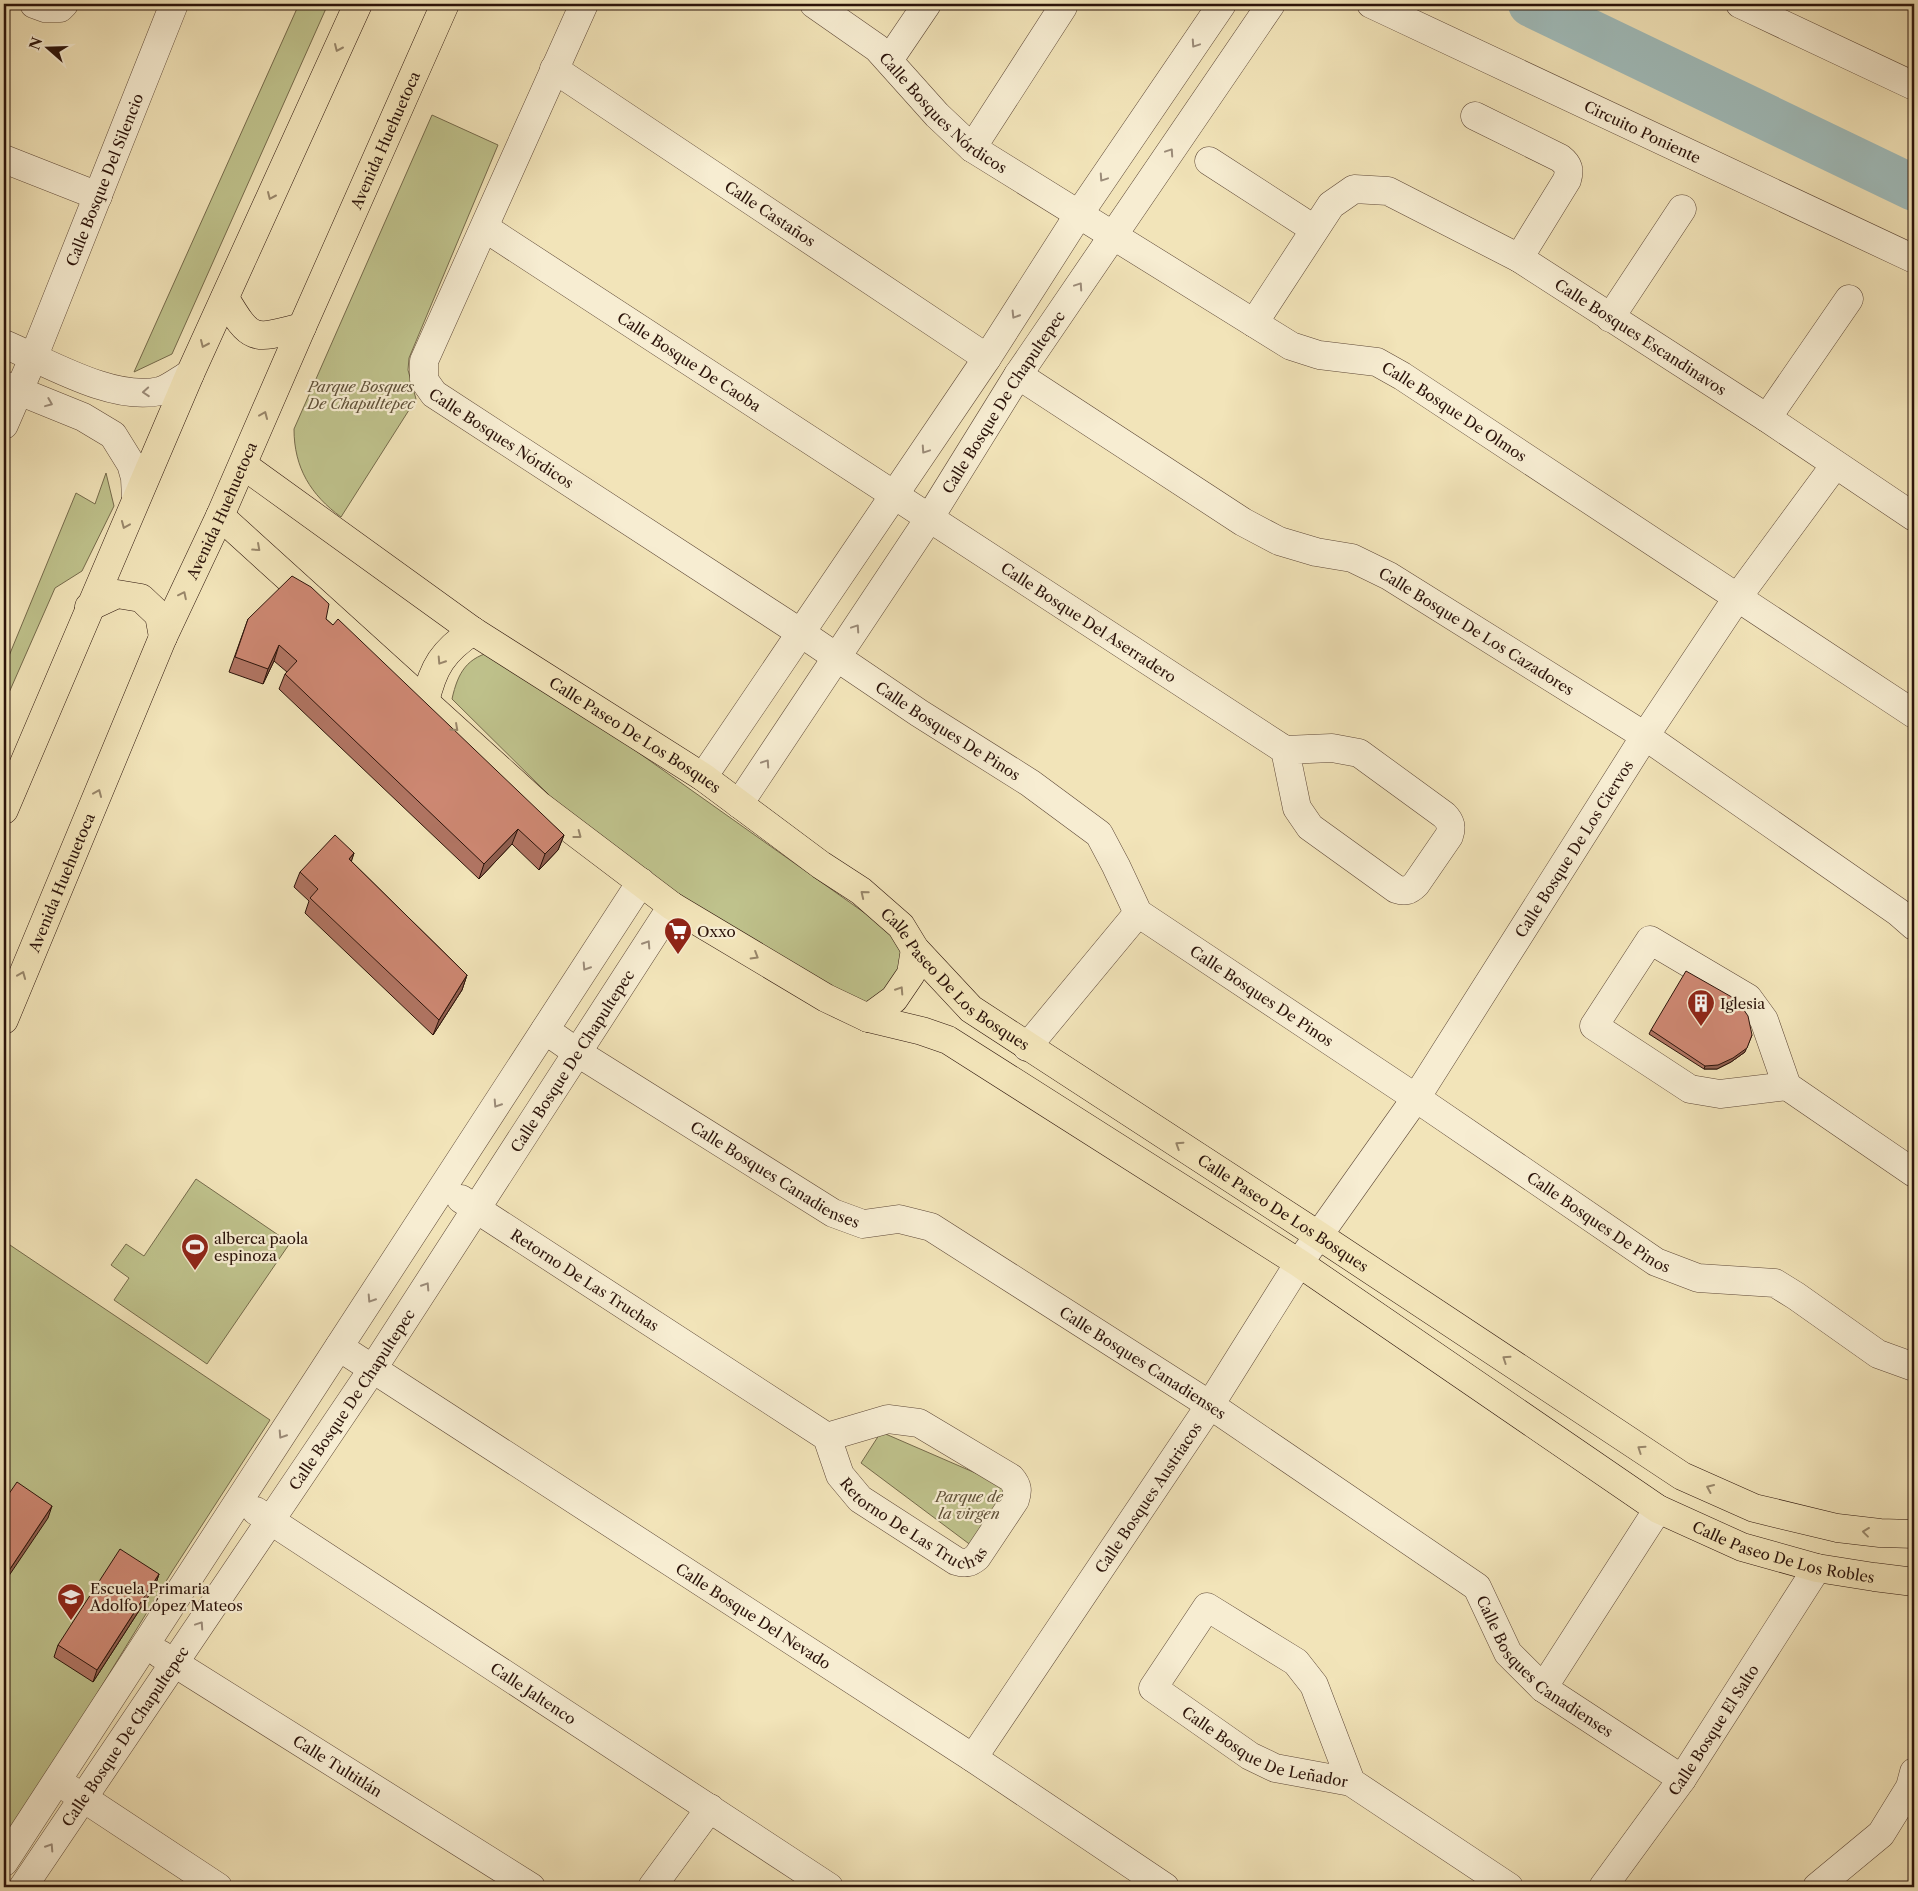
<svg xmlns="http://www.w3.org/2000/svg" width="1918" height="1891" viewBox="0 0 1918 1891" font-family="'Libre Caslon Text',serif">
	<style>
		.green { fill: #bfc28c; stroke: #756a4b }
		.lines { fill: none; stroke-linecap: round; stroke-linejoin: round }
		.river { stroke: #a0bcbb; stroke-width: 46 }
		.minor-casing { stroke: #5d4736; stroke-width: 29 }
		.major-casing { stroke: #2b130a; stroke-width: 29 }
		.minor { stroke: #f7edd2; stroke-width: 28 }
		.major { stroke: #f2e4b9; stroke-width: 28 }
		.wall { fill: #b17563; stroke: #2b130a }
		.shaded-wall { fill: #905f50; stroke: #2b130a }
		.building { fill: #ce8873; stroke: #2b130a }
		.oneway { stroke: #9b8b78 }
		.oneway2 { stroke: #98866a }
		.labels { text-anchor: middle; dominant-baseline: central; stroke-width: 4.5; stroke-linejoin: round; paint-order: stroke }
		.street-label { font-size: 15px; fill: #2b130a; stroke: #f7edd2 }
		.park-label { font-size: 15px; font-style: italic; fill: #5f5038; stroke: #f7edd2 }
		.poi-label { font-size: 15px; fill: #2b130a; stroke: #f7edd2; text-anchor: start }
	</style>
	<rect width="100%" height="100%" fill="#f2e4b9"/>
	<filter id="stains"><feTurbulence type="fractalNoise" baseFrequency=".004" numOctaves="4"/><feColorMatrix values="0 0 0 0 .2 0 0 0 0 .09 0 0 0 0 .02 0 0 0 .5 -.17"/></filter>
	<radialGradient id="worn" r=".72"><stop offset=".6" stop-color="#630" stop-opacity="0"/><stop offset="1" stop-color="#630" stop-opacity=".3"/></radialGradient>
	<path class="green" d="M 299,4 L 328,4 L 172,354 L 134,372 Z
		M 432,115 L 498,145 L 409,358 L 408,370 L 416,399 L 341,517 C 311,495 294,468 294,429 Z
		M 106,473 L 114,506 L 82,571 L 55,588 L 4,704 L 4,668 L 76,493 L 95,504 Z
		M 495,651 L 900,938 L 903,966 L 893,995 L 853,1016 L 591,833 L 550,796 L 452,699 C 458,672 467,657 495,651 Z
		M 196,1179 L 290,1243 L 207,1364 L 114,1300 L 129,1278 L 111,1265 L 126,1244 L 144,1256 Z
		M 4,1241 L 270,1420 L 173,1570 L 85,1713 L 4,1853 Z
		M 881,1432 L 1017,1491 L 976,1549 L 861,1463 Z"/>
	<g class="lines">
		<path class="river" d="M 1531,4 L 1914,188"/>
		<g class="minor-casing">
			<g id="minor">
				<path d="M 34,4 L 45,8 L 60,8 L 64,4"/>
				<path id="s1" d="M 584,4 L 424,361 L 424,380 L 434,394 L 801,633 L 919,713 L 1030,783 L 1099,834 L 1116,866 L 1138,913 L 1416,1098 L 1656,1262 L 1698,1278 L 1775,1283 L 1796,1296 L 1878,1354 L 1914,1367"/>
				<path id="s2" d="M 814,4 L 877,48 L 937,115 L 972,148 L 1291,346 L 1319,355 L 1377,362 L 1402,376 L 1914,714"/>
				<path id="s3" d="M 1371,4 L 1914,259"/>
				<path d="M 1740,4 L 1914,86"/>
				<path d="M 889,60 L 927,4"/>
				<path id="s4" d="M 554,69 L 987,358"/>
				<path d="M 1475,116 L 1560,158 C 1569,165 1570,170 1567,180 L 1519,258"/>
				<path d="M 972,148 L 1063,7"/>
				<path d="M 4,159 L 98,196"/>
				<path d="M 1209,161 L 1314,229"/>
				<path id="s5" d="M 485,228 L 1285,750 L 1332,748 L 1359,753 L 1444,815 C 1451,822 1452,827 1449,836 L 1416,884 C 1409,891 1405,892 1396,889 L 1310,827 L 1297,808 L 1285,750"/>
				<path d="M 1610,318 L 1682,209"/>
				<path id="s6" d="M 1254,323 L 1331,205 L 1354,189 L 1388,191 L 1519,258 L 1767,418 L 1914,517"/>
				<path d="M 4,344 C 47,362 113,402 160,391 C 170,388 181,379 190,374"/>
				<path id="s7" d="M 1018,375 L 1243,522 L 1279,541 L 1316,552 L 1352,558 L 1389,576 L 1645,736 L 1898,912 L 1914,926"/>
				<path d="M 4,385 L 83,417 L 113,435 L 131,464 L 135,478 L 136,499"/>
				<path d="M 1767,418 L 1849,299"/>
				<path id="s8" d="M 4,425 L 34,356 L 174,4"/>
				<path d="M 703,777 L 987,358 L 1079,214 L 1222,4"/>
				<path id="s9" d="M 739,804 L 930,517 L 1018,375 L 1271,4"/>
				<path d="M 1650,940 L 1748,998 L 1764,1020 L 1787,1086 L 1720,1094 L 1690,1089 L 1594,1026 Z"/>
				<path id="s10" d="M 545,1030 L 578,1053 L 833,1213 L 863,1224 L 899,1219 L 931,1227 L 1210,1405 L 1477,1587 L 1508,1653 L 1543,1688 L 1682,1779"/>
				<path d="M 1027,1047 L 1138,913"/>
				<path d="M 1787,1086 L 1914,1173"/>
				<path id="s11" d="M 461,1199 L 827,1437 L 840,1475 L 860,1499 L 956,1561 C 965,1564 970,1563 977,1557 L 1015,1500 C 1018,1491 1018,1486 1011,1478 L 919,1423 L 888,1419 L 827,1437"/>
				<path id="s12" d="M 339,1347 L 973,1758 L 1165,1887"/>
				<path id="s13" d="M 256,1511 L 829,1887"/>
				<path id="s14" d="M 160,1654 L 531,1887"/>
				<path d="M 1543,1688 L 1658,1509"/>
				<path id="s15" d="M 973,1758 L 1210,1405 L 1299,1263 L 1416,1098 L 1645,736 L 1737,598 L 1835,465"/>
				<path id="s16" d="M 1351,1782 L 1314,1685 L 1296,1662 L 1207,1607 L 1153,1688 L 1250,1756 L 1275,1768 L 1351,1782 L 1509,1887"/>
				<path d="M 68,1788 L 218,1887"/>
				<path d="M 4,1862 L 641,882"/>
				<path id="s17" d="M 23,1887 L 372,1370 L 672,906"/>
				<path d="M 652,1887 L 710,1808"/>
				<path id="s18" d="M 1603,1887 L 1682,1779 L 1817,1568"/>
				<path d="M 1817,1887 L 1881,1834 L 1910,1787 L 1914,1772"/>
			</g>
		</g>
		<g class="major-casing">
			<g id="major">
				<path d="M 225,298 C 251,342 253,340 302,327"/>
				<path id="s19" d="M 243,465 L 473,631 L 703,777 L 821,865 L 861,891 L 901,926 L 915,949 L 971,1009 L 1318,1235 L 1682,1476 L 1754,1508 L 1837,1528 L 1880,1533 L 1914,1534"/>
				<path id="s20" d="M 220,516 L 540,806 L 672,906 L 826,998 L 868,1018 L 922,1031 L 948,1040 L 1299,1263 L 1658,1509 L 1742,1547 L 1817,1568 L 1874,1577 L 1914,1582"/>
				<path d="M 89,607 L 117,594 L 141,598 L 159,615 L 163,637"/>
				<path d="M 425,702 C 433,667 443,651 473,631"/>
				<path d="M 4,810 L 190,374 L 358,4"/>
				<path d="M 868,1018 L 894,999 L 911,974 L 915,949"/>
				<path id="s21" d="M 4,1020 L 163,637 L 220,516 L 302,327 L 445,4"/>
			</g>
		</g>
		<use href="#minor" class="minor"/>
		<use href="#major" class="major"/>
	</g>
	<path class="wall" d="M 248,619 L 326,619 L 564,835 L 558,850 L 539,870 L 512,844 L 479,879 L 279,689 L 285,674 L 287,672 L 274,661 L 263,684 L 229,672 Z
		M 354,853 L 351,861 L 467,975 L 462,990 L 433,1035 L 305,913 L 309,901 L 294,887 L 300,872 Z
		M 1651,1030 L 1745,1052 L 1731,1062 L 1717,1069 L 1704,1069 L 1649,1034 Z
		M 159,1574 L 155,1586 L 93,1682 L 54,1657 L 58,1645 Z"/>
	<path class="shaded-wall" d="M 279,645 L 274,661 L 263,684 L 268,669 Z
		M 518,829 L 512,844 L 479,879 L 484,864 Z
		M 564,835 L 558,850 L 539,870 L 545,854 Z
		M 354,853 L 349,869 L 349,859 Z
		M 467,975 L 462,990 L 433,1035 L 439,1020 Z
		M 1752,1035 L 1745,1052 L 1731,1062 L 1717,1069 L 1704,1069 L 1705,1066 Z
		M 52,1506 L 48,1518 L 4,1583 L 4,1578 Z
		M 159,1574 L 155,1586 L 93,1682 L 97,1670 Z"/>
	<path class="building" d="M 292,576 L 311,587 L 329,604 L 326,619 L 333,625 L 338,619 L 564,835 L 545,854 L 518,829 L 484,864 L 285,674 L 297,661 L 279,645 L 268,669 L 235,657 L 248,619 Z
		M 335,835 L 354,853 L 349,859 L 467,975 L 439,1020 L 310,898 L 318,889 L 300,872 Z
		M 1686,971 L 1737,1000 L 1748,1016 L 1752,1035 L 1747,1048 L 1733,1058 L 1718,1065 L 1705,1066 L 1651,1030 Z
		M 17,1482 L 52,1506 L 4,1578 L 4,1501 Z
		M 120,1549 L 159,1574 L 97,1670 L 58,1645 Z"/>
	<defs><path id="oneway-chevron" d="M-2-3.5L2.5 0L-2 3.5" fill="none" stroke-width="1.6" stroke-linecap="round" stroke-linejoin="round" transform="scale(1.25)"/></defs>
	<g class="oneway">
		<use href="#oneway-chevron" transform="translate(1195 44) rotate(124)"/>
		<use href="#oneway-chevron" transform="translate(1170 152) rotate(-56)"/>
		<use href="#oneway-chevron" transform="translate(1103 178) rotate(124)"/>
		<use href="#oneway-chevron" transform="translate(1079 286) rotate(-56)"/>
		<use href="#oneway-chevron" transform="translate(1015 315) rotate(122)"/>
		<use href="#oneway-chevron" transform="translate(146 392) rotate(176)"/>
		<use href="#oneway-chevron" transform="translate(49 403) rotate(22)"/>
		<use href="#oneway-chevron" transform="translate(925 450) rotate(124)"/>
		<use href="#oneway-chevron" transform="translate(856 628) rotate(-56)"/>
		<use href="#oneway-chevron" transform="translate(766 763) rotate(-56)"/>
		<use href="#oneway-chevron" transform="translate(647 944) rotate(-57)"/>
		<use href="#oneway-chevron" transform="translate(586 967) rotate(123)"/>
		<use href="#oneway-chevron" transform="translate(497 1104) rotate(123)"/>
		<use href="#oneway-chevron" transform="translate(426 1286) rotate(-57)"/>
		<use href="#oneway-chevron" transform="translate(371 1299) rotate(123)"/>
		<use href="#oneway-chevron" transform="translate(282 1435) rotate(123)"/>
		<use href="#oneway-chevron" transform="translate(200 1625) rotate(-56)"/>
		<use href="#oneway-chevron" transform="translate(50 1847) rotate(-57)"/>
	</g>
	<g class="oneway2">
		<use href="#oneway-chevron" transform="translate(338 48) rotate(114)"/>
		<use href="#oneway-chevron" transform="translate(271 196) rotate(114)"/>
		<use href="#oneway-chevron" transform="translate(204 344) rotate(114)"/>
		<use href="#oneway-chevron" transform="translate(264 415) rotate(-67)"/>
		<use href="#oneway-chevron" transform="translate(125 525) rotate(113)"/>
		<use href="#oneway-chevron" transform="translate(257 548) rotate(42)"/>
		<use href="#oneway-chevron" transform="translate(183 595) rotate(-64)"/>
		<use href="#oneway-chevron" transform="translate(441 661) rotate(123)"/>
		<use href="#oneway-chevron" transform="translate(455 728) rotate(42)"/>
		<use href="#oneway-chevron" transform="translate(98 793) rotate(-67)"/>
		<use href="#oneway-chevron" transform="translate(578 835) rotate(37)"/>
		<use href="#oneway-chevron" transform="translate(864 894) rotate(-141)"/>
		<use href="#oneway-chevron" transform="translate(755 956) rotate(31)"/>
		<use href="#oneway-chevron" transform="translate(22 975) rotate(-68)"/>
		<use href="#oneway-chevron" transform="translate(900 990) rotate(-57)"/>
		<use href="#oneway-chevron" transform="translate(1179 1145) rotate(-147)"/>
		<use href="#oneway-chevron" transform="translate(1506 1359) rotate(-146)"/>
		<use href="#oneway-chevron" transform="translate(1641 1449) rotate(-146)"/>
		<use href="#oneway-chevron" transform="translate(1710 1488) rotate(-156)"/>
		<use href="#oneway-chevron" transform="translate(1866 1532) rotate(-173)"/>
	</g>
	<defs>
		<g id="supermarket-pin" transform="scale(1.4375)"><path d="M0 17L-7.5 6A9.5 9.5 0 1 1 7.5 6Z" fill="#8f2418" stroke="#f7edd2"/><path d="M-6-5.5h2.5l.6 2H6L4.5 2H-2.5L-4.4-4H-6ZM-1.5 3.2a1.3 1.3 0 1 0 .1 0ZM3 3.2a1.3 1.3 0 1 0 .1 0Z" fill="#fff"/></g>
		<g id="building-pin" transform="scale(1.4375)"><path d="M0 17L-7.5 6A9.5 9.5 0 1 1 7.5 6Z" fill="#8f2418" stroke="#f7edd2"/><path d="M-4-6H4V6H1V3H-1V6H-4ZM-2.5-4.3h1.7v1.8h-1.7ZM.8-4.3h1.7v1.8H.8ZM-2.5-1h1.7V.8h-1.7ZM.8-1h1.7V.8H.8Z" fill="#fff"/></g>
		<g id="stadium-pin" transform="scale(1.4375)"><path d="M0 17L-7.5 6A9.5 9.5 0 1 1 7.5 6Z" fill="#8f2418" stroke="#f7edd2"/><path d="M0-5a6.5 5 0 1 0 0 10a6.5 5 0 1 0 0-10ZM-3.5-1.8h7v3.6h-7Z" fill="#fff"/></g>
		<g id="school-pin" transform="scale(1.4375)"><path d="M0 17L-7.5 6A9.5 9.5 0 1 1 7.5 6Z" fill="#8f2418" stroke="#f7edd2"/><path d="M0-5L7-2L0 1L-7-2ZM-4 1L0 2.5L4 1V4Q0 6-4 4Z" fill="#fff"/></g>
	</defs>
	<g fill-rule="evenodd">
		<use href="#supermarket-pin" x="678" y="931"/>
		<use href="#building-pin" x="1701" y="1003"/>
		<use href="#stadium-pin" x="195" y="1247"/>
		<use href="#school-pin" x="71" y="1597"/>
	</g>
	<g class="labels">
		<g class="street-label">
			<text stroke="none"><textPath href="#s2" startOffset="170">Calle Bosques Nórdicos</textPath></text>
			<text stroke="none"><textPath href="#s3" startOffset="300">Circuito Poniente</textPath></text>
			<text stroke="none"><textPath href="#s21" startOffset="959">Avenida Huehuetoca</textPath></text>
			<text stroke="none"><textPath href="#s8" startOffset="265">Calle Bosque Del Silencio</textPath></text>
			<text stroke="none"><textPath href="#s4" startOffset="260">Calle Castaños</textPath></text>
			<text stroke="none"><textPath href="#s6" startOffset="495">Calle Bosques Escandinavos</textPath></text>
			<text stroke="none"><textPath href="#s5" startOffset="244">Calle Bosque De Caoba</textPath></text>
			<text stroke="none"><textPath href="#s9" startOffset="481">Calle Bosque De Chapultepec</textPath></text>
			<text stroke="none"><textPath href="#s2" startOffset="770">Calle Bosque De Olmos</textPath></text>
			<text stroke="none"><textPath href="#s1" startOffset="508">Calle Bosques Nórdicos</textPath></text>
			<text stroke="none"><textPath href="#s21" startOffset="554">Avenida Huehuetoca</textPath></text>
			<text stroke="none"><textPath href="#s5" startOffset="721">Calle Bosque Del Aserradero</textPath></text>
			<text stroke="none"><textPath href="#s7" startOffset="529">Calle Bosque De Los Cazadores</textPath></text>
			<text stroke="none"><textPath href="#s1" startOffset="1042">Calle Bosques De Pinos</textPath></text>
			<text stroke="none"><textPath href="#s19" startOffset="476">Calle Paseo De Los Bosques</textPath></text>
			<text stroke="none"><textPath href="#s15" startOffset="1090">Calle Bosque De Los Ciervos</textPath></text>
			<text stroke="none"><textPath href="#s21" startOffset="149">Avenida Huehuetoca</textPath></text>
			<text stroke="none"><textPath href="#s19" startOffset="881">Calle Paseo De Los Bosques</textPath></text>
			<text stroke="none"><textPath href="#s1" startOffset="1462">Calle Bosques De Pinos</textPath></text>
			<text stroke="none"><textPath href="#s17" startOffset="992">Calle Bosque De Chapultepec</textPath></text>
			<text stroke="none"><textPath href="#s10" startOffset="272">Calle Bosques Canadienses</textPath></text>
			<text stroke="none"><textPath href="#s19" startOffset="1286">Calle Paseo De Los Bosques</textPath></text>
			<text stroke="none"><textPath href="#s1" startOffset="1868">Calle Bosques De Pinos</textPath></text>
			<text stroke="none"><textPath href="#s11" startOffset="148">Retorno De Las Truchas</textPath></text>
			<text stroke="none"><textPath href="#s10" startOffset="694">Calle Bosques Canadienses</textPath></text>
			<text stroke="none"><textPath href="#s17" startOffset="588">Calle Bosque De Chapultepec</textPath></text>
			<text stroke="none"><textPath href="#s15" startOffset="314">Calle Bosques Austriacos</textPath></text>
			<text stroke="none"><textPath href="#s11" startOffset="569">Retorno De Las Truchas</textPath></text>
			<text stroke="none"><textPath href="#s20" startOffset="1891">Calle Paseo De Los Robles</textPath></text>
			<text stroke="none"><textPath href="#s12" startOffset="494">Calle Bosque Del Nevado</textPath></text>
			<text stroke="none"><textPath href="#s10" startOffset="1204">Calle Bosques Canadienses</textPath></text>
			<text stroke="none"><textPath href="#s13" startOffset="332">Calle Jaltenco</textPath></text>
			<text stroke="none"><textPath href="#s18" startOffset="192">Calle Bosque El Salto</textPath></text>
			<text stroke="none"><textPath href="#s17" startOffset="182">Calle Bosque De Chapultepec</textPath></text>
			<text stroke="none"><textPath href="#s16" startOffset="464">Calle Bosque De Leñador</textPath></text>
			<text stroke="none"><textPath href="#s14" startOffset="210">Calle Tultitlán</textPath></text>
		</g>
		<g class="park-label">
			<text x="361" y="386">Parque Bosques<tspan x="361" dy="17">De Chapultepec</tspan></text>
			<text x="969" y="1496">Parque de<tspan x="969" dy="17">la virgen</tspan></text>
		</g>
		<g class="poi-label">
			<text x="697" y="931">Oxxo</text>
			<text x="1720" y="1003">Iglesia</text>
			<text x="214" y="1238">alberca paola<tspan x="214" dy="17">espinoza</tspan></text>
			<text x="90" y="1588">Escuela Primaria<tspan x="90" dy="17">Adolfo López Mateos</tspan></text>
		</g>
	</g>
	<rect width="1918" height="1891" fill="none" stroke="#f2e4b9" stroke-width="20"/>
	<rect x="5" y="5" width="1908" height="1881" fill="none" stroke="#2b130a" stroke-width="2.5"/>
	<rect x="10" y="10" width="1898" height="1871" fill="none" stroke="#2b130a"/>
	<g transform="translate(48 48) rotate(290)" stroke="#f7edd2" stroke-width="4" paint-order="stroke">
	<path d="M0-4L9 19L0 12L-9 19Z" fill="#2b130a"/>
	<text y="-8" font-size="14" font-weight="bold" text-anchor="middle" fill="#2b130a">N</text>
	</g>
	<rect width="100%" height="100%" filter="url(#stains)"/>
	<rect width="100%" height="100%" fill="url(#worn)"/>
</svg>
